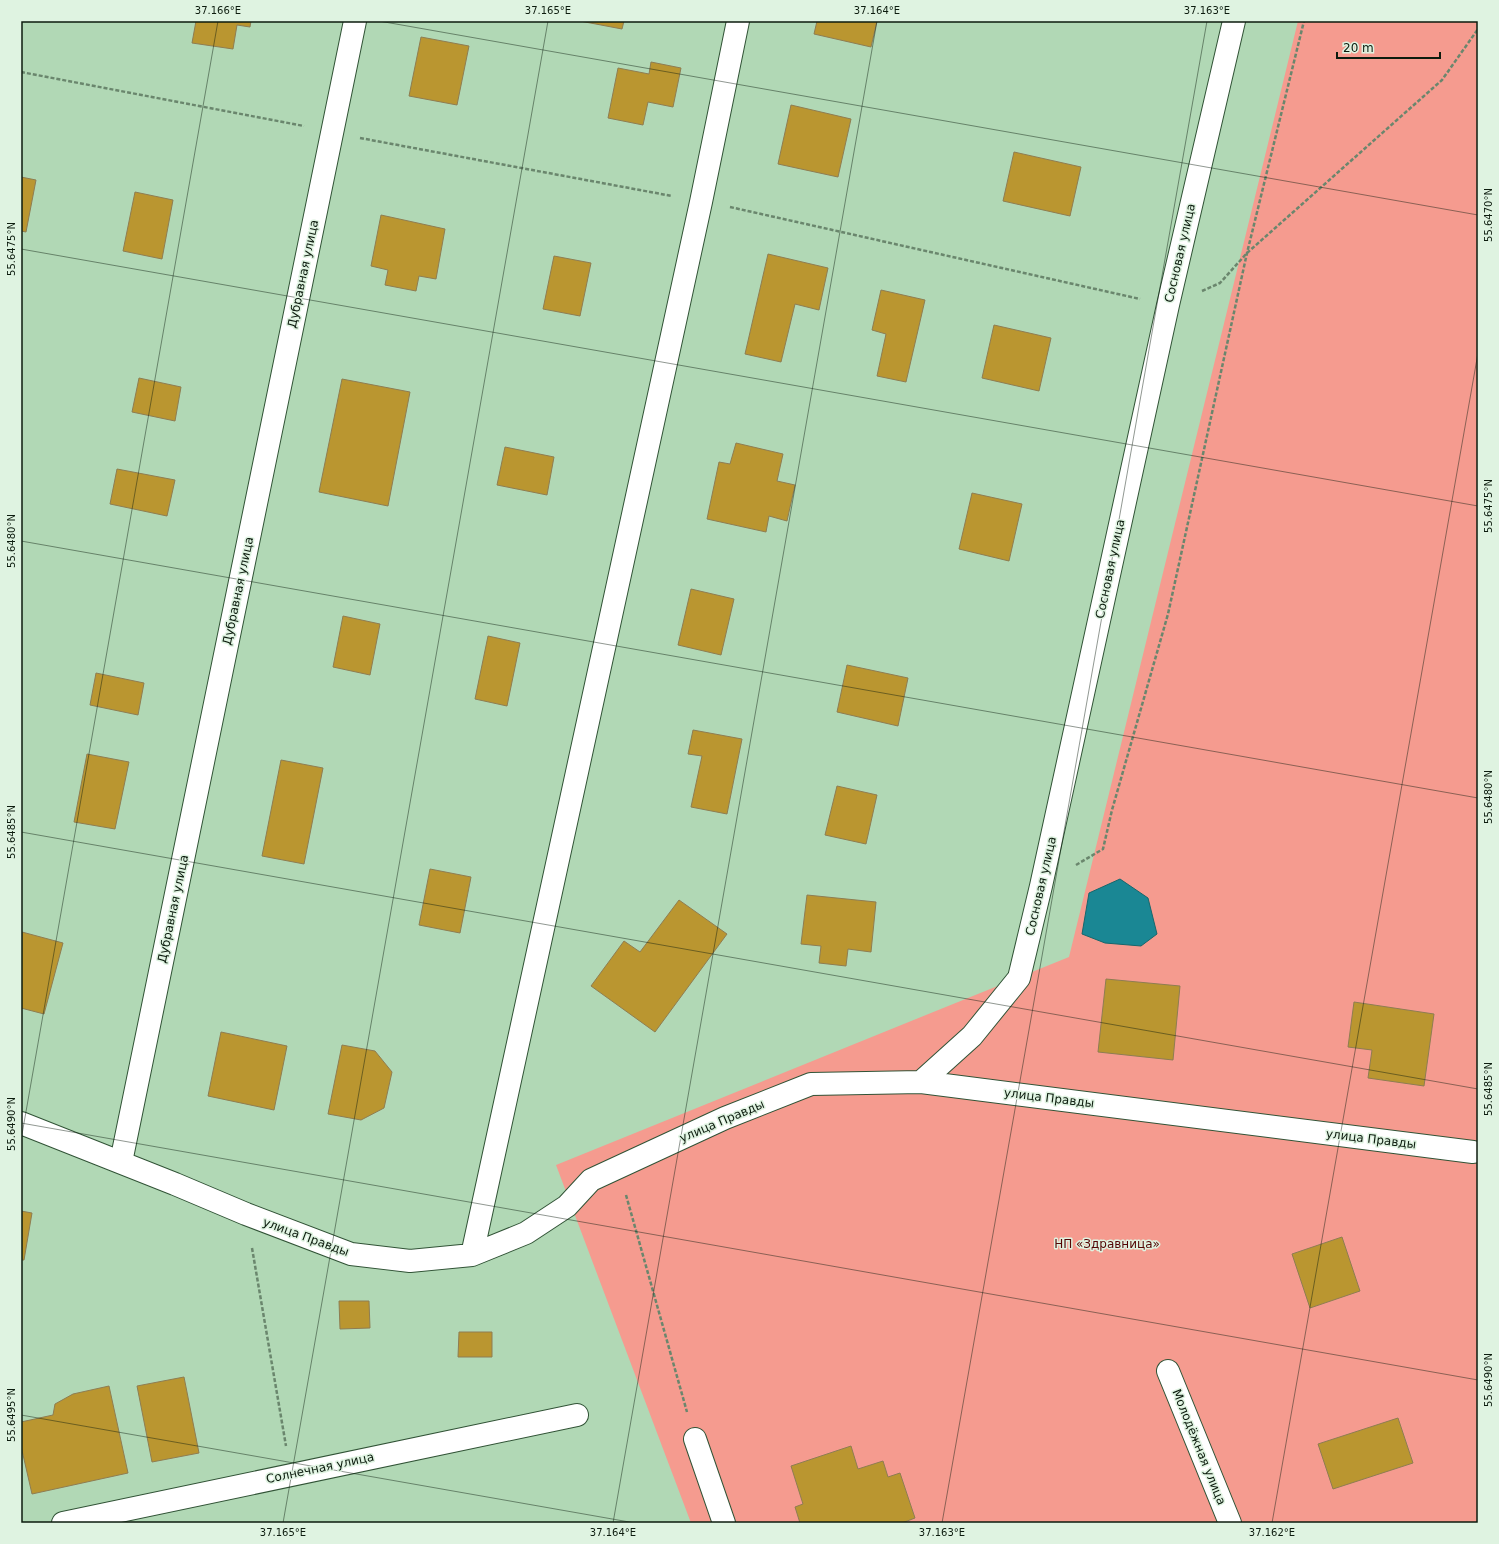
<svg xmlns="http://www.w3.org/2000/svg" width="1499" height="1544" viewBox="0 0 1499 1544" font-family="'DejaVu Sans',sans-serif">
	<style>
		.green { fill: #f59b8f }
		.water { fill: #1a8794; stroke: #16676c }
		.building { fill: #ba9630; stroke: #8e7d52 }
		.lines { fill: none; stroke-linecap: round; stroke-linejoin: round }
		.minor-casing { stroke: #315336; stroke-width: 24 }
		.path { stroke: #6a866d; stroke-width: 2.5; stroke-dasharray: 4 2; stroke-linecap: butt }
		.minor { stroke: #fff; stroke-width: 22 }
		.ticks { fill: none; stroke: #0c1b0e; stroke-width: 1; stroke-opacity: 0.45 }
		.labels { text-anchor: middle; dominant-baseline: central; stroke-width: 3; stroke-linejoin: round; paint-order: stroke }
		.street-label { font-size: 12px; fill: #0c1b0e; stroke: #dff3e1 }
		.park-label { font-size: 12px; fill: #540504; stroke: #dff3e1 }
		.neatline { fill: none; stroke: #0c1b0e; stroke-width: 1.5 }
		.ticks-label { font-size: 10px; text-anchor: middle; fill: #0c1b0e }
	</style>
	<rect width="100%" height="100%" fill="#b1d8b5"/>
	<path class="green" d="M 1298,21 L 1478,21 L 1478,1523 L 691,1523 L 556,1165 L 1069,957 Z"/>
	<path class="water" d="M 1120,879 L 1148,898 L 1157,934 L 1141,946 L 1105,943 L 1082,934 L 1089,893 Z"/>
	<path class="building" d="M 196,21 L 251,21 L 250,27 L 237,25 L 233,49 L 192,43 Z
		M 580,21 L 624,21 L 622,29 Z
		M 817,21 L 877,21 L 871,47 L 814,34 Z
		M 421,37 L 469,46 L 457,105 L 409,96 Z
		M 651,62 L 681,68 L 673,107 L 648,102 L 643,125 L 608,118 L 618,68 L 649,74 Z
		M 791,105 L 851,119 L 838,177 L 778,164 Z
		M 1014,152 L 1081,167 L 1070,216 L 1003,201 Z
		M 21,177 L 36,180 L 26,232 L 21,231 Z
		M 135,192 L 173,200 L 162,259 L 123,251 Z
		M 381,215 L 445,229 L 436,279 L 419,276 L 416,291 L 385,285 L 388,270 L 371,266 Z
		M 768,254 L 828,268 L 819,310 L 795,304 L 781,362 L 745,354 Z
		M 554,256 L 591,263 L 580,316 L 543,309 Z
		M 881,290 L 925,300 L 906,382 L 877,376 L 886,334 L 872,330 Z
		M 994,325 L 1051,338 L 1039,391 L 982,378 Z
		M 139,378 L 181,387 L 175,421 L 132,412 Z
		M 342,379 L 410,392 L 388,506 L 319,492 Z
		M 736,443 L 783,454 L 777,481 L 795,485 L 787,521 L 769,516 L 766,532 L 707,519 L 719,462 L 730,464 Z
		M 505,447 L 554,457 L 547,495 L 497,485 Z
		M 117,469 L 175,480 L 167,516 L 110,504 Z
		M 972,493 L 1022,504 L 1009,561 L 959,549 Z
		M 691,589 L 734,599 L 721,655 L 678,645 Z
		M 343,616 L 380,624 L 370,675 L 333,667 Z
		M 488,636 L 520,643 L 507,706 L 475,699 Z
		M 847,665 L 908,678 L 898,726 L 837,712 Z
		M 96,673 L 144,683 L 138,715 L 90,705 Z
		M 693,730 L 742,739 L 727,814 L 691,807 L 702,756 L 688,754 Z
		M 87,754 L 129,762 L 115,829 L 74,822 Z
		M 281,760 L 323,768 L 304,864 L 262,856 Z
		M 837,786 L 877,795 L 866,844 L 825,835 Z
		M 430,869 L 471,877 L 460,933 L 419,925 Z
		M 807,895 L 876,902 L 871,952 L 848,949 L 846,966 L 819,963 L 821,946 L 801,944 Z
		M 679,900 L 727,934 L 655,1032 L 591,986 L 624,941 L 640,952 Z
		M 22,932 L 63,943 L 44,1014 L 21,1008 Z
		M 1106,979 L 1180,986 L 1173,1060 L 1098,1052 Z
		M 1354,1002 L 1434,1014 L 1424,1086 L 1368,1078 L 1372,1050 L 1348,1047 Z
		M 221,1032 L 287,1046 L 274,1110 L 208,1096 Z
		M 342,1045 L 375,1051 L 392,1072 L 384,1108 L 361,1120 L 328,1114 Z
		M 21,1211 L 32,1213 L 24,1260 L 21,1260 Z
		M 1342,1237 L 1360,1291 L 1310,1308 L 1292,1254 Z
		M 339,1301 L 369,1301 L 370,1328 L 340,1329 Z
		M 459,1332 L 492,1332 L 492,1357 L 458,1357 Z
		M 184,1377 L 199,1453 L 152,1462 L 137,1386 Z
		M 109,1386 L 128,1473 L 32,1494 L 21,1446 L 21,1422 L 53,1415 L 55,1404 L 73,1394 Z
		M 1398,1418 L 1413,1463 L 1333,1489 L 1318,1444 Z
		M 851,1446 L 858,1469 L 883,1461 L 888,1477 L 900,1473 L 915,1518 L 902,1523 L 800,1523 L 795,1507 L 803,1504 L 791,1466 Z"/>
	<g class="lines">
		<g class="minor-casing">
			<path id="minor" d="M 921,1082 L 972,1036 L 1019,978 L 1041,886 L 1168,305 L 1234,21
				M 21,1123 L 175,1184 L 246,1214 L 351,1254 L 410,1261 L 472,1255 L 526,1233 L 567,1206 L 591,1180 L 725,1118 L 811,1084 L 921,1082 L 1473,1152
				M 121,1162 L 355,21
				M 472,1255 L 701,202 L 738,21
				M 1168,1371 L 1230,1523
				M 695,1439 L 724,1523
				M 63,1523 L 577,1415"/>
		</g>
		<path class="path" d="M 21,72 L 304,126
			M 360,138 L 672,196
			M 730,207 L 1140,299
			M 1202,291 L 1220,283 L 1247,253 L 1442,80 L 1478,29
			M 1076,865 L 1103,849 L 1112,810 L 1168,614 L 1247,253 L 1304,21
			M 626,1195 L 687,1412
			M 252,1248 L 286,1446"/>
		<use href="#minor" class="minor"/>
	</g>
	<path class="ticks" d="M 379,21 L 1478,215M 21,249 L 1478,506M 21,541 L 1478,798M 21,832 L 1478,1089M 21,1123 L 1478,1380M 21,1140 L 218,21M 21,1415 L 635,1523M 283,1523 L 548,21M 613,1523 L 877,21M 942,1523 L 1207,21M 1272,1523 L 1478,353"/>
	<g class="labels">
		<g class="street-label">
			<text transform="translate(1180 253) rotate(-77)">Сосновая улица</text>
			<text transform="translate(303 274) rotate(-78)">Дубравная улица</text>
			<text transform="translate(1110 569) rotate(-78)">Сосновая улица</text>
			<text transform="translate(238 591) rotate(-78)">Дубравная улица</text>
			<text transform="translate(1041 886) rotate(-77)">Сосновая улица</text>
			<text transform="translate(173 909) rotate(-78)">Дубравная улица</text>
			<text transform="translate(1049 1098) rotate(7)">улица Правды</text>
			<text transform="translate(722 1121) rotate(-23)">улица Правды</text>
			<text transform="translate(1371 1139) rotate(7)">улица Правды</text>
			<text transform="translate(306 1237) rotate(20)">улица Правды</text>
			<text transform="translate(1199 1447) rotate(68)">Молодёжная улица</text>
			<text transform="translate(320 1468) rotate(-12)">Солнечная улица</text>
		</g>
		<g class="park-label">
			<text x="1107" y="1244">НП «Здравница»</text>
		</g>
	</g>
	<rect width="1499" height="1544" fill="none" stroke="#dff3e1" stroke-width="44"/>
	<path d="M1337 52v6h103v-6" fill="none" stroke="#0c1b0e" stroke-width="2"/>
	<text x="1343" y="52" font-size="12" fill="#0c1b0e" stroke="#dff3e1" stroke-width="3" paint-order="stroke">20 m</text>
	<rect x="22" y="22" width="1455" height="1500" class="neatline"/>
	<g class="ticks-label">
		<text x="218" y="14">37.166°E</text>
		<text x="548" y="14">37.165°E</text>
		<text x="877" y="14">37.164°E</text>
		<text x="1207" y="14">37.163°E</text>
		<text transform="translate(1488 215) rotate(-90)" y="4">55.6470°N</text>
		<text transform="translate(11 249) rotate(-90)" y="4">55.6475°N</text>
		<text transform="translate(1488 506) rotate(-90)" y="4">55.6475°N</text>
		<text transform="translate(11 541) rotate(-90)" y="4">55.6480°N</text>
		<text transform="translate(1488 797) rotate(-90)" y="4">55.6480°N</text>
		<text transform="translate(11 832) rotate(-90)" y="4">55.6485°N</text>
		<text transform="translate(1488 1089) rotate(-90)" y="4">55.6485°N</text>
		<text transform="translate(11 1124) rotate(-90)" y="4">55.6490°N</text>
		<text transform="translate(1488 1380) rotate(-90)" y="4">55.6490°N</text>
		<text transform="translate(11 1415) rotate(-90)" y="4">55.6495°N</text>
		<text x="283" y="1536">37.165°E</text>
		<text x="613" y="1536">37.164°E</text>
		<text x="942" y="1536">37.163°E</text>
		<text x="1272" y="1536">37.162°E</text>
	</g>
</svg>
